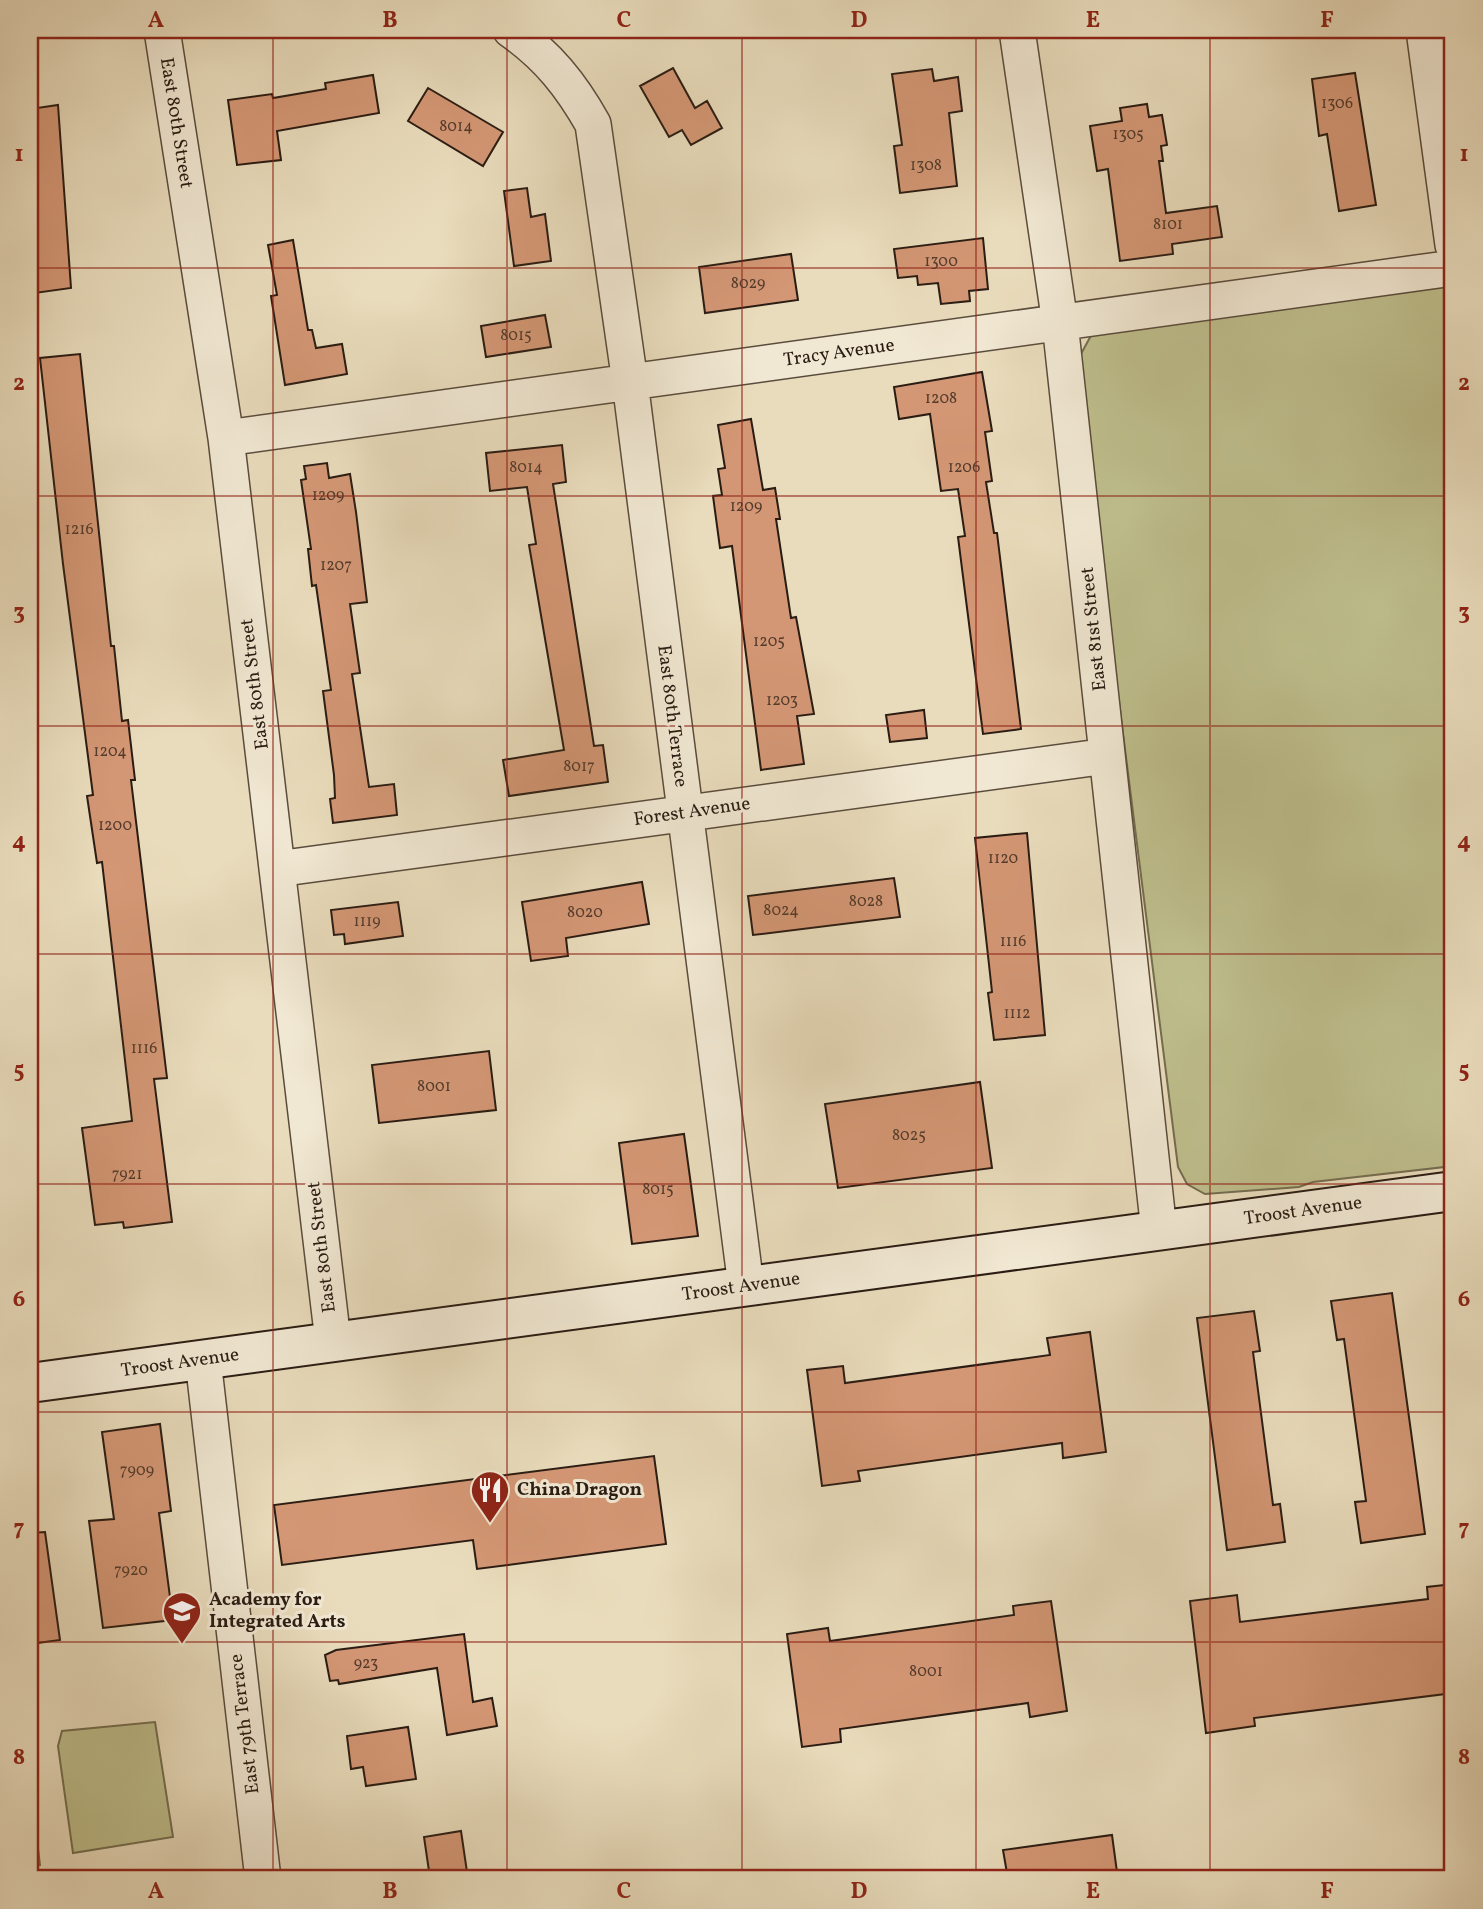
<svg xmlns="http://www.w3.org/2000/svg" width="1483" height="1909" viewBox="0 0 1483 1909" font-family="Vollkorn,serif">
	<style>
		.green { fill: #bebe8c; stroke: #746d50; stroke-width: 2 }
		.building { fill: #d49775; stroke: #2a1c13; stroke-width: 2 }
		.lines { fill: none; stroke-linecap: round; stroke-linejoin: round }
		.street-casing { stroke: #5a4c3d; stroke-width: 38 }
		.secondary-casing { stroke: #2a1c13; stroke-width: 42 }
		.street { stroke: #f1e8d3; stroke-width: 35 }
		.secondary { stroke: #f1e8d3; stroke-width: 38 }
		.grid { fill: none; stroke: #8f2418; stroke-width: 2; stroke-opacity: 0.55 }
		.labels { text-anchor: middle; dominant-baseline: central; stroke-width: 6; stroke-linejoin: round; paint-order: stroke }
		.number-label { font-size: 16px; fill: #543b2c }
		.street-label { font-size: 19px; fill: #2a1c13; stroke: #f1e8d3 }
		.poi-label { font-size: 19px; font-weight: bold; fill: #2a1c13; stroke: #f1e8d3; text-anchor: start }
		.neatline { fill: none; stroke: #8f2418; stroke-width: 2.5 }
		.grid-label { font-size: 23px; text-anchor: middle; font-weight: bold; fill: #8f2418 }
	</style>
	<rect width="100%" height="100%" fill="#e9dcbc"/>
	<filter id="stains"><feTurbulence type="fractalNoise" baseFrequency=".00286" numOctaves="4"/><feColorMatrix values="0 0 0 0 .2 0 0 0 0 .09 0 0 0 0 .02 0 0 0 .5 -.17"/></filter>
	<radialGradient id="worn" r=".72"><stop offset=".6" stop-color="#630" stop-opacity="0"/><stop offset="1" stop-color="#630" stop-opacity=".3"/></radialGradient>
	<path class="green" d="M 1453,283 L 1453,1166 L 1313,1182 L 1299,1187 L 1205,1194 L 1187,1184 L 1178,1167 L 1076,363 L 1093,332 Z
		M 155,1722 L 173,1837 L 73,1853 L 58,1746 L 62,1731 Z
		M 30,1783 L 40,1865 L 30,1866 Z"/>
	<path class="building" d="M 673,68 L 695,108 L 707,101 L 722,128 L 691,145 L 682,130 L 669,137 L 640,86 Z
		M 932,69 L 934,81 L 958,77 L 962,111 L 949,113 L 957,186 L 900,193 L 894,146 L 902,145 L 892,74 Z
		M 1355,73 L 1376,205 L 1339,211 L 1327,134 L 1319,136 L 1312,79 Z
		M 373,75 L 379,113 L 277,131 L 281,160 L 237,165 L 228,100 L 272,94 L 273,98 L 326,89 L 325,83 Z
		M 428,88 L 503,132 L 483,166 L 408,121 Z
		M 1147,104 L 1149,117 L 1162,115 L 1167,145 L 1161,146 L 1163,161 L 1159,161 L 1166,213 L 1217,206 L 1222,237 L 1172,244 L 1173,254 L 1120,261 L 1108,169 L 1097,171 L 1090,126 L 1122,121 L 1120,108 Z
		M 58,105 L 71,288 L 35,293 L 30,267 L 30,109 Z
		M 527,188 L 531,217 L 545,214 L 551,261 L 514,266 L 504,191 Z
		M 983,238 L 988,289 L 969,291 L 970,301 L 941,304 L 938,283 L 918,285 L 917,276 L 898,278 L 894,249 Z
		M 293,240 L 308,330 L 312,330 L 316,348 L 342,344 L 347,374 L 285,385 L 271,296 L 277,295 L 268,245 Z
		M 791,254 L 798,300 L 705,313 L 699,267 Z
		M 545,315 L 551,347 L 486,357 L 481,326 Z
		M 80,354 L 111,646 L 114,646 L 122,721 L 128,720 L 135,780 L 131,780 L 167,1078 L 154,1079 L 172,1222 L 124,1228 L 123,1222 L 95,1225 L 82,1128 L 132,1121 L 102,862 L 97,863 L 87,796 L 93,795 L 63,564 L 40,358 Z
		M 982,372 L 992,431 L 985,432 L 992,481 L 986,482 L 994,533 L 997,533 L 1021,729 L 983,734 L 958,537 L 965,536 L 958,489 L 941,491 L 930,414 L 899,419 L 894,387 Z
		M 751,419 L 763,490 L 775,488 L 780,519 L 776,519 L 791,618 L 796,617 L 814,714 L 797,716 L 804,764 L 761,770 L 732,546 L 720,548 L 713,496 L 722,495 L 718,469 L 725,468 L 718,425 Z
		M 562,445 L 566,482 L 553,484 L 594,746 L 603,745 L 608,782 L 509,796 L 503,760 L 564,750 L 529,545 L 536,544 L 527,487 L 490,491 L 486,453 Z
		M 327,463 L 329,478 L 350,474 L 356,512 L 367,602 L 350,604 L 360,673 L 352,674 L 369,787 L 394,784 L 397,815 L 333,823 L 330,799 L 335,798 L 334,775 L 323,691 L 331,690 L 316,585 L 312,586 L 308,549 L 311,549 L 301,480 L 306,479 L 304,466 Z
		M 924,710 L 927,738 L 890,742 L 886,715 Z
		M 1027,833 L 1045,1035 L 994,1040 L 988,993 L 992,992 L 975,838 Z
		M 894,878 L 900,917 L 753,935 L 748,896 Z
		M 642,882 L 649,924 L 566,938 L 568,956 L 531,961 L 522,902 Z
		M 398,902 L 403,936 L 345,944 L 344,934 L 334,935 L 331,910 Z
		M 489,1051 L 496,1110 L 379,1123 L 372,1065 Z
		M 980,1082 L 992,1168 L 838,1188 L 825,1104 Z
		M 684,1134 L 698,1236 L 632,1244 L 619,1143 Z
		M 1392,1293 L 1425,1534 L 1361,1543 L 1355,1502 L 1366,1501 L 1344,1339 L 1337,1340 L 1331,1301 Z
		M 1254,1311 L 1260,1351 L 1253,1352 L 1273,1505 L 1280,1504 L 1285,1542 L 1227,1550 L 1197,1318 Z
		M 1090,1332 L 1106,1452 L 1063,1458 L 1062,1443 L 858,1471 L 860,1481 L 822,1486 L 807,1370 L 843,1366 L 845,1383 L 1050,1355 L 1047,1338 Z
		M 160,1424 L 171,1511 L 159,1513 L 173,1620 L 103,1628 L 89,1521 L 114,1519 L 102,1432 Z
		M 654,1456 L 666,1544 L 477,1569 L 473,1540 L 282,1565 L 274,1505 Z
		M 45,1532 L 60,1640 L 30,1644 L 30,1533 Z
		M 1453,1584 L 1453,1693 L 1254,1718 L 1255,1726 L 1206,1733 L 1190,1601 L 1237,1595 L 1240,1622 L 1428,1599 L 1427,1587 Z
		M 1051,1601 L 1067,1711 L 1030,1717 L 1028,1703 L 840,1729 L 841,1742 L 802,1747 L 787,1634 L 828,1628 L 830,1641 L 1014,1615 L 1013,1606 Z
		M 464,1634 L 473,1702 L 492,1698 L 497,1726 L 447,1735 L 437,1668 L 339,1684 L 338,1680 L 330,1681 L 325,1655 L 336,1650 Z
		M 408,1727 L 416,1779 L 366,1786 L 363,1767 L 351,1769 L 347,1736 Z
		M 461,1831 L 467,1872 L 430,1878 L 424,1837 Z
		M 1112,1835 L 1117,1872 L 1105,1873 L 1106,1879 L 1008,1879 L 1003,1850 Z"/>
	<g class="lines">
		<g class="street-casing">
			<path id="street" d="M 162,30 L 226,438 L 333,1341
				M 511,30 C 548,56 571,85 593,124 L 630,382 L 746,1286
				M 1017,30 L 1060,323 L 1159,1231
				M 1424,30 L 1453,245
				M 226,438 L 1453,268
				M 277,869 L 1107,756
				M 203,1360 L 263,1879"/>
		</g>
		<g class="secondary-casing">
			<path id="secondary" d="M 30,1383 L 1453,1191"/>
		</g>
		<use href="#street" class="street"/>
		<use href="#secondary" class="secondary"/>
	</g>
	<path class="grid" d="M 273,30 L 273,1879M 507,30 L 507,1879M 742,30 L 742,1879M 976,30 L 976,1879M 1210,30 L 1210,1879M 30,268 L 1453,268M 30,496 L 1453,496M 30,726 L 1453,726M 30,954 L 1453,954M 30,1184 L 1453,1184M 30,1412 L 1453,1412M 30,1642 L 1453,1642"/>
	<defs>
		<g id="restaurant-pin" transform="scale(2.0125)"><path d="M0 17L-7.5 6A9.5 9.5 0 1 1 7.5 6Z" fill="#8f2418" stroke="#f1e8d3"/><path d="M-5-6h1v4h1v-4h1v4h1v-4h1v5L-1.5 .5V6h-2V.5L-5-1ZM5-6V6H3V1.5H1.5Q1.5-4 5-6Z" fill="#fff"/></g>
		<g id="school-pin" transform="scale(2.0125)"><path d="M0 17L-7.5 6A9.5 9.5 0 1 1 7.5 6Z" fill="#8f2418" stroke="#f1e8d3"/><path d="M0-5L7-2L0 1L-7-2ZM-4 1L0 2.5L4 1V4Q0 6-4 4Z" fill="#fff"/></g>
	</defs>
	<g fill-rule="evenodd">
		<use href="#restaurant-pin" x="490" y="1490"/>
		<use href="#school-pin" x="182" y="1611"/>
	</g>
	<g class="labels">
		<g class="number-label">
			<text x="1337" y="104">1306</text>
			<text x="456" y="127">8014</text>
			<text x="1128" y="135">1305</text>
			<text x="926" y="166">1308</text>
			<text x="1168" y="225">8101</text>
			<text x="941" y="262">1300</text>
			<text x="748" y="284">8029</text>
			<text x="516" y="336">8015</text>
			<text x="941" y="399">1208</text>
			<text x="526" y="468">8014</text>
			<text x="964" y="468">1206</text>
			<text x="328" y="496">1209</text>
			<text x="746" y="507">1209</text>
			<text x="79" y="530">1216</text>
			<text x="336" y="566">1207</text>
			<text x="769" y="642">1205</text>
			<text x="782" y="701">1203</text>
			<text x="110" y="752">1204</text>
			<text x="579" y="767">8017</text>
			<text x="115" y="826">1200</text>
			<text x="1003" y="859">1120</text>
			<text x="866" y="902">8028</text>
			<text x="781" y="911">8024</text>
			<text x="585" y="913">8020</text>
			<text x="367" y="922">1119</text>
			<text x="1013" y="942">1116</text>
			<text x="1017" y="1014">1112</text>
			<text x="144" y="1049">1116</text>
			<text x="434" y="1087">8001</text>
			<text x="909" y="1136">8025</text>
			<text x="127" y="1175">7921</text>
			<text x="658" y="1190">8015</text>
			<text x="137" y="1471">7909</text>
			<text x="131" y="1571">7920</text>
			<text x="366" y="1664">923</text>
			<text x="926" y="1672">8001</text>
		</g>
		<g class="street-label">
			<text transform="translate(176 123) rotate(81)">East 80th Street</text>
			<text transform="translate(839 353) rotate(-8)">Tracy Avenue</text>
			<text transform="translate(1094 629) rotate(-96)">East 81st Street</text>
			<text transform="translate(255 684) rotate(-97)">East 80th Street</text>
			<text transform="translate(672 716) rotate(83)">East 80th Terrace</text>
			<text transform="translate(692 812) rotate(-8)">Forest Avenue</text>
			<text transform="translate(1303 1211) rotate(-8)">Troost Avenue</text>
			<text transform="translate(322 1247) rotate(-97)">East 80th Street</text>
			<text transform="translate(741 1287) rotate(-8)">Troost Avenue</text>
			<text transform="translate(180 1363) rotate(-8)">Troost Avenue</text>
			<text transform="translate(245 1724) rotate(-97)">East 79th Terrace</text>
		</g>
		<g class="poi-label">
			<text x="517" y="1490">China Dragon</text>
			<text x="209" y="1600">Academy for<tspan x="209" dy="22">Integrated Arts</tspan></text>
		</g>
	</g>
	<rect width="1483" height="1909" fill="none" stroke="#e9dcbc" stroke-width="77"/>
	<rect x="38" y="38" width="1406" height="1832" class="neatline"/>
	<g class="grid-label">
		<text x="156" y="27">A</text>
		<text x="390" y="27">B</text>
		<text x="624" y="27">C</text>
		<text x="859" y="27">D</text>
		<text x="1093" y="27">E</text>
		<text x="1327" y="27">F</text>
		<text x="19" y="161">1</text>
		<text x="1464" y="161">1</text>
		<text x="19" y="390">2</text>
		<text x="1464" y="390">2</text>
		<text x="19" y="619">3</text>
		<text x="1464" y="619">3</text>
		<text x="19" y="848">4</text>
		<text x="1464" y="848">4</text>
		<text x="19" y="1077">5</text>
		<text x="1464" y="1077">5</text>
		<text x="19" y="1306">6</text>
		<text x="1464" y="1306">6</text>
		<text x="19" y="1535">7</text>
		<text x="1464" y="1535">7</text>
		<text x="19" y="1764">8</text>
		<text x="1464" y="1764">8</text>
		<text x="156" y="1898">A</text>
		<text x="390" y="1898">B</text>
		<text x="624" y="1898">C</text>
		<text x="859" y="1898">D</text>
		<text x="1093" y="1898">E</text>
		<text x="1327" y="1898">F</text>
	</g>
	<rect width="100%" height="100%" filter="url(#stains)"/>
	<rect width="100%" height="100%" fill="url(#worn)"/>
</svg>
